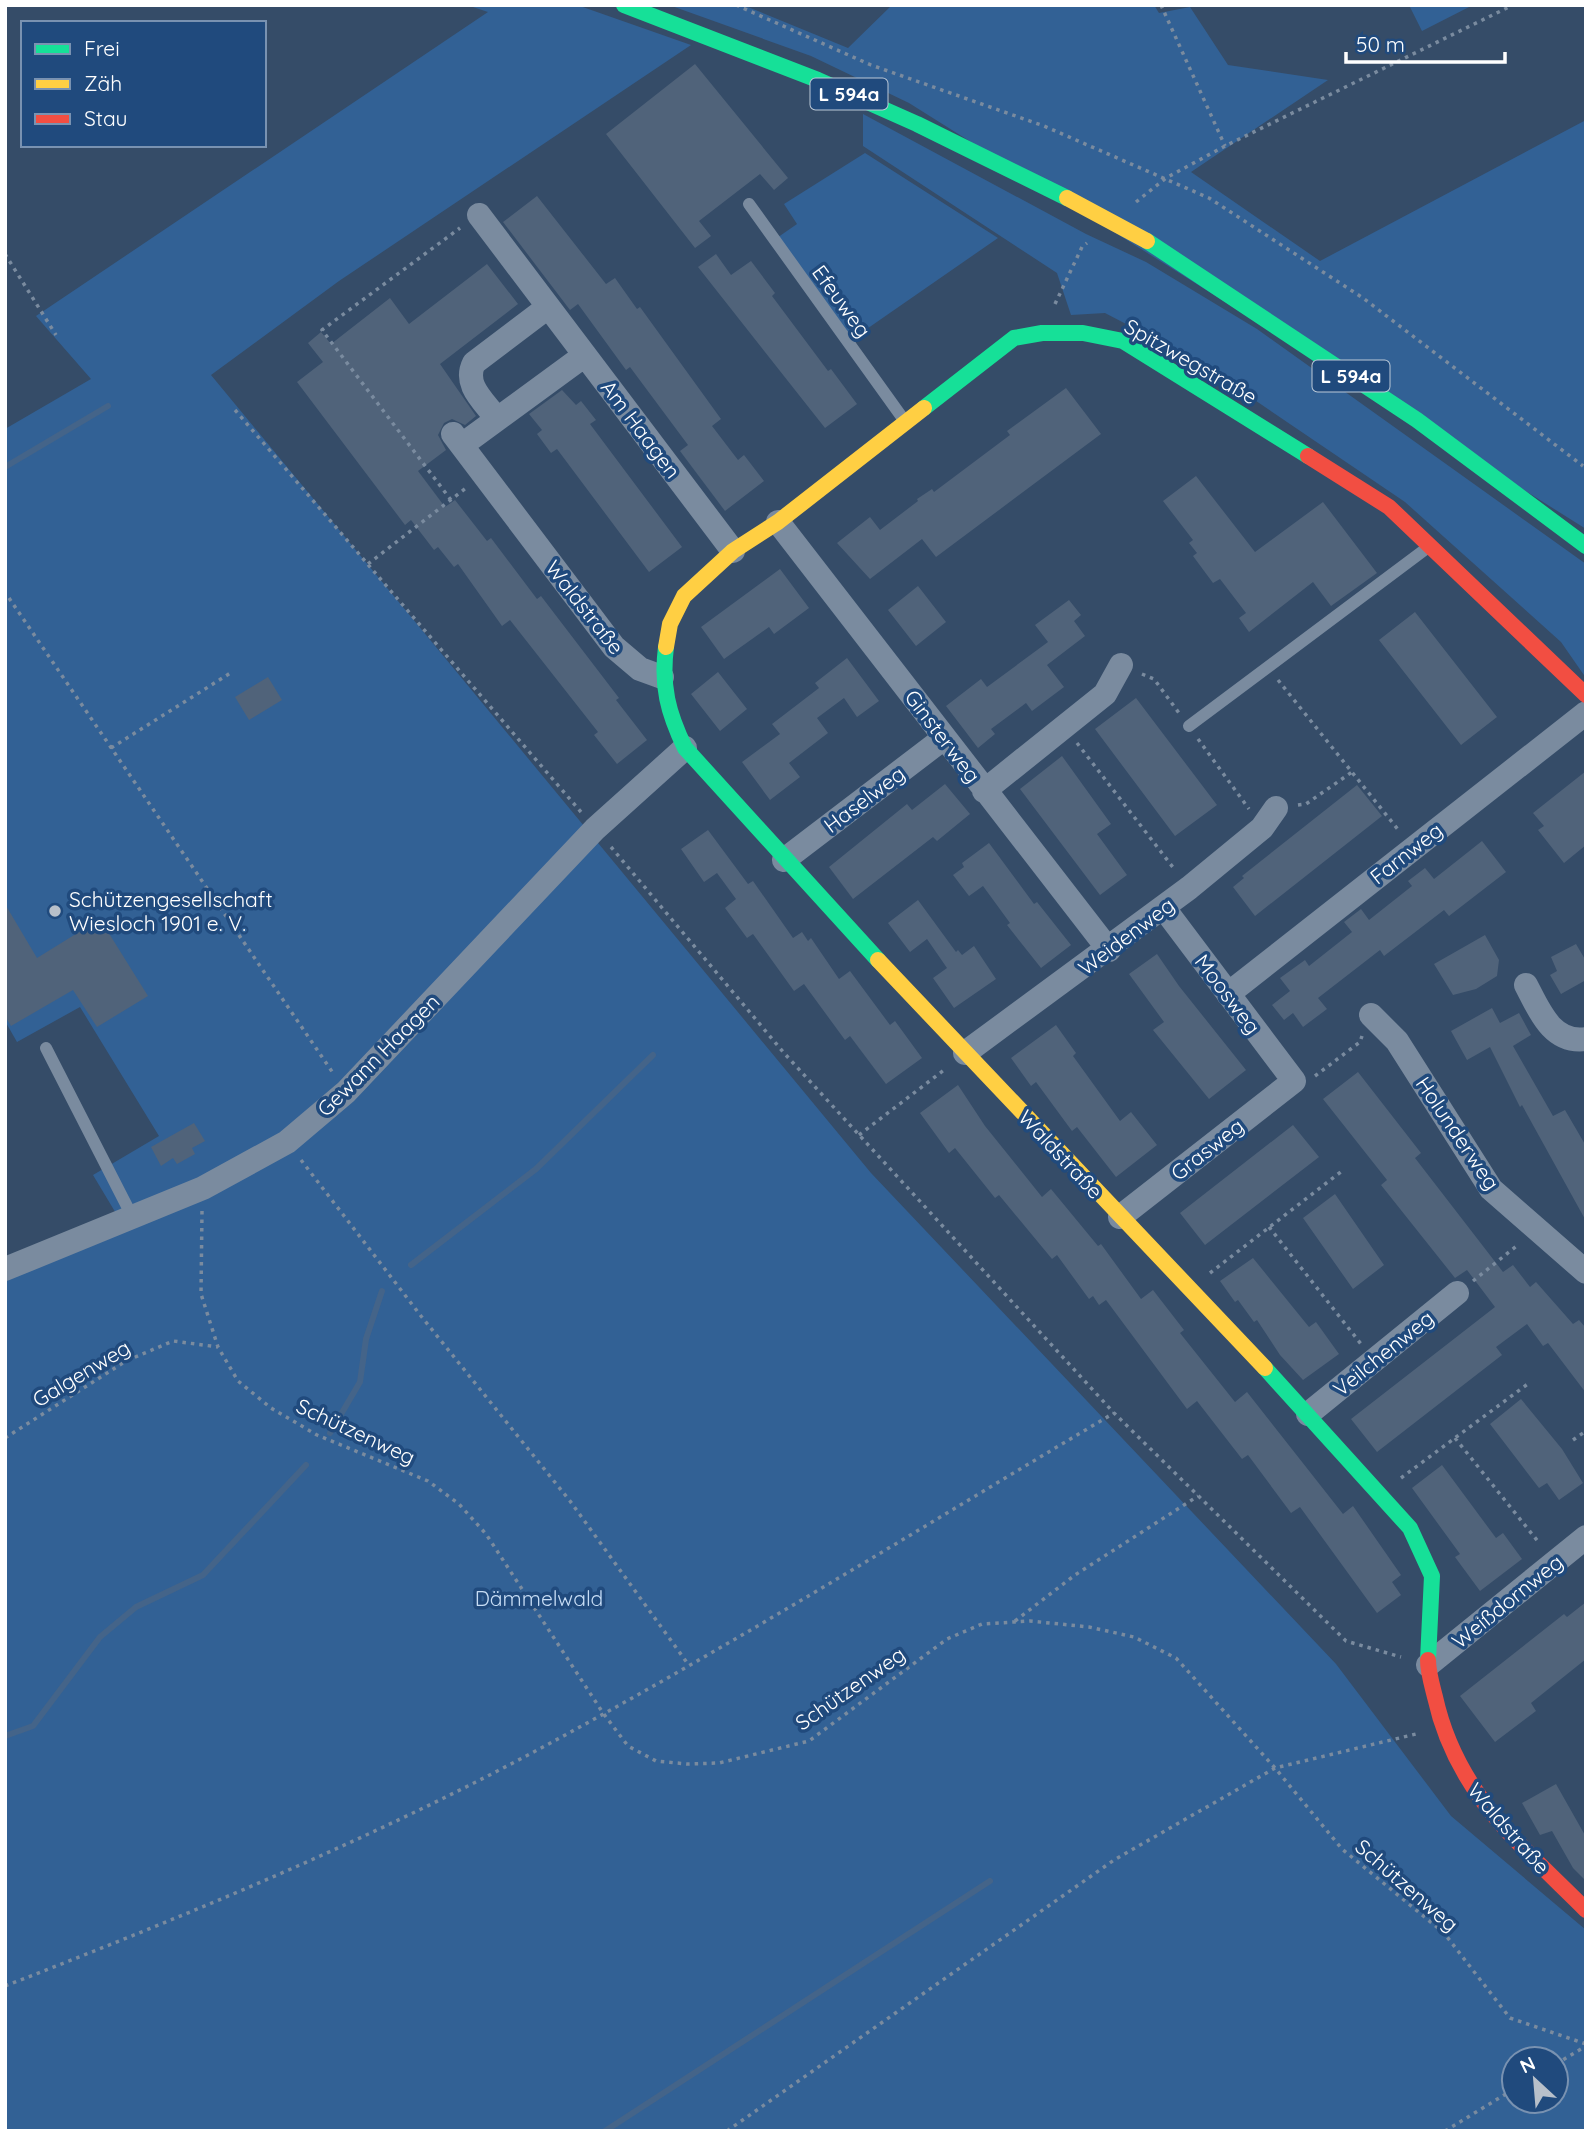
<svg xmlns="http://www.w3.org/2000/svg" width="1591" height="2136" viewBox="0 0 1591 2136" font-family="Quicksand,sans-serif">
	<style>
		.green { fill: #326195; fill-rule: evenodd }
		.lines { fill: none; stroke-linecap: round; stroke-linejoin: round }
		.stream { stroke: #446489; stroke-width: 6 }
		.building { fill: #50637a }
		.path { stroke: #7a8b9f; stroke-width: 3.5; stroke-dasharray: 3.5 5; stroke-linecap: butt }
		.lane { stroke: #7a8b9f; stroke-width: 12 }
		.street { stroke: #7a8b9f; stroke-width: 24 }
		.fast { stroke: #16e098; stroke-width: 16 }
		.slow { stroke: #ffcf43; stroke-width: 16 }
		.jam { stroke: #f24e42; stroke-width: 16 }
		.slow-bridge { stroke: #ffcf43; stroke-width: 16 }
		.poi-dot { fill: #b8c0ca; stroke: #204a7d; stroke-width: 2.5 }
		.labels { text-anchor: middle; dominant-baseline: central; stroke-width: 7; stroke-linejoin: round; paint-order: stroke }
		.shield { fill: #204a7d; stroke: #bcc9d8; stroke-width: 2 }
		.shield-label { font-size: 19px; font-weight: bold; fill: #fff }
		.street-label { font-size: 21px; fill: #fff; stroke: #204a7d }
		.poi-label { font-size: 21px; fill: #fff; stroke: #204a7d; text-anchor: start }
		.park-label { font-size: 21px; fill: #c7ddf5; stroke: #204a7d }
	</style>
	<rect width="100%" height="100%" fill="#354c68"/>
	<path class="green" d="M 467,5 L 577,5 L 691,45 L 339,281 L 211,375 L 871,1173 L 1336,1664 L 1451,1816 L 1586,1930 L 1586,2131 L 5,2131 L 5,1270 L 126,1230 L 93,1175 L 159,1136 L 80,1007 L 17,1042 L 5,1021 L 5,429 L 91,379 L 36,316 L 488,12 ZM 1514,2059 L 1556,2059 L 1556,2101 L 1514,2101 Z
		M 669,5 L 743,5 L 848,48 L 892,5 L 1154,5 L 1159,13 L 1190,7 L 1228,65 L 1328,80 L 1191,172 L 1320,261 L 1586,120 L 1586,529 L 909,103 L 811,56 Z
		M 1409,5 L 1473,5 L 1422,31 Z
		M 863,114 L 1086,234 L 1146,262 L 1257,329 L 1586,564 L 1586,678 L 1561,642 L 1405,502 L 1197,361 L 1105,313 L 1071,315 L 1057,273 L 863,146 Z
		M 865,153 L 998,238 L 848,342 L 774,240 L 797,224 L 784,204 Z"/>
	<g class="lines">
		<path class="stream" d="M 5,467 L 108,406
			M 411,1265 L 536,1169 L 653,1055
			M 330,1433 L 360,1382 L 366,1339 L 382,1291
			M 5,1736 L 33,1726 L 100,1637 L 136,1607 L 203,1575 L 306,1465
			M 605,2131 L 990,1881"/>
	</g>
	<path class="building" d="M 695,64 L 788,178 L 774,190 L 760,174 L 699,221 L 711,236 L 695,248 L 606,134 Z
		M 537,196 L 606,284 L 615,278 L 637,309 L 640,307 L 721,419 L 712,426 L 738,460 L 744,455 L 764,481 L 725,511 L 680,451 L 688,445 L 630,367 L 626,370 L 578,304 L 570,310 L 503,222 Z
		M 716,254 L 731,275 L 751,261 L 775,293 L 772,296 L 828,371 L 831,369 L 857,404 L 825,428 L 698,267 Z
		M 487,264 L 518,304 L 440,364 L 476,416 L 465,425 L 452,419 L 444,423 L 438,435 L 446,450 L 418,471 L 445,507 L 455,500 L 487,541 L 491,538 L 537,599 L 541,596 L 619,698 L 616,700 L 647,740 L 617,764 L 594,735 L 598,732 L 510,620 L 502,626 L 458,564 L 454,567 L 438,547 L 434,550 L 411,520 L 405,525 L 297,382 L 323,362 L 308,343 L 321,332 L 331,344 L 390,298 L 409,324 Z
		M 1066,388 L 1101,434 L 936,557 L 922,539 L 870,579 L 837,543 L 870,517 L 880,530 L 918,501 L 917,499 L 932,489 L 934,492 L 1010,435 L 1007,431 Z
		M 562,390 L 576,405 L 581,401 L 596,420 L 590,424 L 682,547 L 649,572 L 557,449 L 551,453 L 537,434 L 542,430 L 529,414 Z
		M 1196,476 L 1255,552 L 1323,502 L 1377,573 L 1331,606 L 1313,582 L 1249,632 L 1239,618 L 1246,613 L 1220,579 L 1213,583 L 1193,556 L 1197,553 L 1189,543 L 1193,540 L 1163,501 Z
		M 780,569 L 809,608 L 774,634 L 769,627 L 724,659 L 701,627 Z
		M 918,586 L 946,622 L 916,646 L 888,610 Z
		M 1069,600 L 1081,615 L 1074,621 L 1085,636 L 1047,665 L 1064,687 L 1032,711 L 1026,703 L 991,729 L 995,734 L 978,748 L 946,706 L 981,679 L 987,687 L 1048,642 L 1035,625 Z
		M 1415,612 L 1497,717 L 1461,745 L 1379,640 Z
		M 847,658 L 879,701 L 857,717 L 844,698 L 817,718 L 828,733 L 789,763 L 800,777 L 770,800 L 742,762 L 780,734 L 772,724 L 819,688 L 815,683 Z
		M 718,672 L 747,709 L 720,731 L 691,694 Z
		M 268,677 L 282,700 L 249,720 L 235,697 Z
		M 1136,698 L 1217,805 L 1175,836 L 1095,729 Z
		M 1062,756 L 1111,824 L 1097,834 L 1127,875 L 1100,895 L 1020,789 Z
		M 1586,771 L 1586,845 L 1564,863 L 1538,830 L 1544,826 L 1533,813 Z
		M 945,784 L 970,814 L 937,841 L 933,837 L 853,899 L 829,867 L 907,804 L 912,810 Z
		M 1357,785 L 1382,816 L 1255,916 L 1233,887 L 1244,878 L 1242,876 Z
		M 708,830 L 748,884 L 753,881 L 793,938 L 802,932 L 808,941 L 811,938 L 839,979 L 850,971 L 890,1025 L 895,1021 L 922,1058 L 886,1084 L 850,1036 L 845,1040 L 804,984 L 794,991 L 753,934 L 747,938 L 725,908 L 736,899 L 717,873 L 704,882 L 681,849 Z
		M 1482,841 L 1506,872 L 1449,916 L 1444,910 L 1384,956 L 1380,950 L 1318,998 L 1327,1009 L 1303,1027 L 1293,1013 L 1284,1020 L 1272,1005 L 1290,991 L 1280,978 L 1305,960 L 1309,966 L 1352,932 L 1344,922 L 1361,909 L 1369,920 L 1412,886 L 1408,881 L 1425,868 L 1434,879 Z
		M 989,843 L 1034,904 L 1037,902 L 1071,945 L 1041,968 L 1007,925 L 1010,923 L 983,886 L 969,896 L 953,875 L 964,867 L 962,863 Z
		M 918,900 L 956,952 L 958,950 L 962,955 L 974,946 L 996,979 L 954,1008 L 933,978 L 947,968 L 927,939 L 910,952 L 888,923 Z
		M 5,904 L 37,958 L 100,919 L 148,996 L 97,1027 L 73,990 L 11,1026 L 5,1016 Z
		M 1485,935 L 1499,960 L 1497,976 L 1476,989 L 1453,995 L 1434,964 Z
		M 1576,944 L 1586,961 L 1586,980 L 1561,994 L 1550,975 L 1557,971 L 1551,957 Z
		M 1157,954 L 1179,986 L 1246,1070 L 1209,1099 L 1153,1030 L 1164,1022 L 1129,974 Z
		M 1492,1008 L 1500,1023 L 1519,1013 L 1531,1035 L 1513,1046 L 1553,1116 L 1565,1110 L 1586,1146 L 1586,1221 L 1522,1105 L 1520,1107 L 1490,1047 L 1467,1060 L 1451,1031 Z
		M 1056,1025 L 1076,1053 L 1073,1056 L 1120,1121 L 1131,1112 L 1157,1145 L 1116,1177 L 1077,1127 L 1072,1131 L 1036,1082 L 1031,1086 L 1011,1058 Z
		M 1358,1072 L 1421,1153 L 1415,1158 L 1503,1272 L 1513,1265 L 1530,1287 L 1536,1282 L 1573,1324 L 1579,1320 L 1586,1328 L 1586,1393 L 1548,1343 L 1543,1346 L 1527,1324 L 1496,1347 L 1502,1355 L 1377,1452 L 1351,1419 L 1495,1307 L 1467,1270 L 1455,1278 L 1381,1185 L 1387,1180 L 1323,1099 Z
		M 958,1085 L 985,1126 L 1042,1197 L 1051,1189 L 1098,1246 L 1101,1244 L 1141,1299 L 1153,1290 L 1184,1330 L 1180,1333 L 1235,1402 L 1247,1392 L 1343,1514 L 1353,1506 L 1401,1575 L 1392,1582 L 1401,1595 L 1377,1613 L 1300,1507 L 1291,1513 L 1248,1455 L 1242,1459 L 1197,1401 L 1187,1409 L 1106,1300 L 1099,1305 L 1093,1296 L 1089,1299 L 1057,1255 L 1052,1259 L 999,1195 L 995,1198 L 955,1148 L 949,1153 L 920,1113 Z
		M 194,1123 L 205,1141 L 192,1148 L 195,1154 L 177,1164 L 173,1158 L 161,1166 L 151,1147 Z
		M 1293,1125 L 1319,1157 L 1205,1245 L 1180,1213 Z
		M 1335,1194 L 1384,1265 L 1353,1289 L 1303,1218 Z
		M 1253,1258 L 1309,1327 L 1316,1322 L 1339,1354 L 1303,1380 L 1280,1355 L 1257,1320 L 1254,1322 L 1238,1300 L 1235,1302 L 1220,1281 Z
		M 1521,1399 L 1562,1449 L 1583,1483 L 1559,1500 L 1547,1483 L 1539,1488 L 1490,1424 Z
		M 1442,1465 L 1496,1538 L 1503,1533 L 1522,1559 L 1480,1591 L 1455,1557 L 1460,1554 L 1412,1488 Z
		M 1586,1602 L 1586,1659 L 1531,1703 L 1536,1711 L 1495,1742 L 1460,1696 L 1564,1614 L 1567,1617 Z
		M 1556,1784 L 1586,1837 L 1586,1881 L 1573,1868 L 1552,1831 L 1540,1835 L 1522,1803 Z"/>
	<g class="lines">
		<path class="path" d="M 736,5 L 871,65 L 1044,126 L 1209,198 L 1363,298 L 1583,466
			M 1161,5 L 1225,146
			M 1136,202 L 1166,178 L 1225,146 L 1513,5
			M 5,254 L 56,335
			M 1055,304 L 1082,247 L 1087,243
			M 235,410 L 581,812
			M 451,500 L 322,330 L 460,228
			M 368,564 L 466,488
			M 9,598 L 333,1073
			M 1142,674 L 1154,679 L 1179,713
			M 1278,680 L 1400,832
			M 1198,739 L 1249,809
			M 1077,743 L 1175,870
			M 111,748 L 232,672
			M 1298,805 L 1306,804 L 1352,772
			M 611,847 L 784,1053 L 1114,1413 L 1346,1641 L 1401,1657
			M 1315,1076 L 1360,1042 L 1362,1036
			M 859,1135 L 944,1070
			M 301,1160 L 421,1316 L 570,1501 L 688,1664
			M 202,1211 L 201,1294 L 218,1347 L 238,1381 L 271,1408 L 317,1435 L 428,1481 L 459,1504 L 486,1534 L 603,1713 L 628,1746 L 656,1761 L 687,1764 L 719,1763 L 809,1741 L 947,1639 L 982,1624 L 1030,1621 L 1089,1627 L 1134,1637 L 1176,1658 L 1275,1768 L 1342,1849 L 1444,1933 L 1510,2018 L 1586,2044
			M 1269,1227 L 1361,1344
			M 1210,1273 L 1342,1171
			M 1473,1281 L 1519,1244
			M 5,1438 L 126,1361 L 173,1341 L 218,1347
			M 1455,1438 L 1540,1544
			M 1573,1440 L 1586,1431
			M 1401,1478 L 1529,1383
			M 1015,1621 L 1075,1575 L 1198,1496
			M 5,1986 C 183,1917 360,1844 528,1755 C 727,1649 920,1528 1114,1413
			M 1556,2064 L 1586,2046
			M 727,2131 L 1114,1860 L 1275,1768 L 1416,1734
			M 1445,2131 L 1514,2089"/>
		<path class="lane" d="M 749,204 L 904,420
			M 1189,726 L 1427,548
			M 46,1048 L 133,1218"/>
		<path class="street" d="M 479,215 L 733,551
			M 497,419 C 484,401 463,385 474,363 L 548,307
			M 453,434 L 614,647 L 640,669 L 662,677
			M 462,445 L 585,355
			M 778,522 L 1109,950
			M 984,791 L 1105,694 L 1121,665
			M 784,860 L 944,738
			M 1526,985 C 1539,1010 1552,1044 1586,1039
			M 1228,994 L 1586,713
			M 1371,1015 L 1397,1041 L 1491,1189 L 1586,1272
			M 965,1053 L 1189,888 L 1262,828 L 1276,808
			M 1120,1217 L 1294,1081 L 1163,907
			M 5,1269 L 203,1188 L 287,1142 L 346,1092 L 595,829 L 685,748
			M 1308,1414 L 1457,1293
			M 1428,1665 L 1586,1537"/>
		<path class="fast" d="M 624,5 L 818,80 L 917,124 L 1067,198
			M 1147,241 L 1417,420 L 1586,546
			M 924,408 L 1014,338 L 1042,333 L 1083,333 L 1123,341 L 1308,456
			M 666,647 C 661,686 668,713 685,748 L 878,960
			M 1265,1368 L 1410,1528 L 1432,1576 L 1428,1660"/>
		<path class="slow" d="M 666,647 L 670,624 L 684,596 L 733,551 L 778,522 L 924,408
			M 878,960 L 1265,1368"/>
		<path class="jam" d="M 1308,456 L 1389,507 L 1586,695
			M 1428,1660 C 1428,1672 1432,1685 1435,1697 C 1456,1793 1520,1844 1586,1910"/>
		<path class="slow-bridge" d="M 1067,198 L 1147,241"/>
	</g>
	<circle class="poi-dot" cx="55" cy="911" r="7"/>
	<g class="labels">
		<g class="shield">
			<rect x="810.5" y="78.5" width="77" height="31" rx="5"/>
			<rect x="1312.5" y="360.5" width="77" height="31" rx="5"/>
		</g>
		<g class="shield-label">
			<text x="849" y="94">L 594a</text>
			<text x="1351" y="376">L 594a</text>
		</g>
		<g class="street-label">
			<text transform="translate(842 301) rotate(54)">Efeuweg</text>
			<text transform="translate(1191 361) rotate(30)">Spitzwegstraße</text>
			<text transform="translate(641 429) rotate(53)">Am Haagen</text>
			<text transform="translate(585 607) rotate(52)">Waldstraße</text>
			<text transform="translate(943 736) rotate(53)">Ginsterweg</text>
			<text transform="translate(864 799) rotate(-37)">Haselweg</text>
			<text transform="translate(1406 853) rotate(-38)">Farnweg</text>
			<text transform="translate(1126 936) rotate(-37)">Weidenweg</text>
			<text transform="translate(1228 994) rotate(53)">Moosweg</text>
			<text transform="translate(378 1055) rotate(-45)">Gewann Haagen</text>
			<text transform="translate(1458 1133) rotate(56)">Holunderweg</text>
			<text transform="translate(1207 1149) rotate(-38)">Grasweg</text>
			<text transform="translate(1061 1154) rotate(47)">Waldstraße</text>
			<text transform="translate(1383 1353) rotate(-39)">Veilchenweg</text>
			<text transform="translate(81 1373) rotate(-31)">Galgenweg</text>
			<text transform="translate(356 1431) rotate(25)">Schützenweg</text>
			<text transform="translate(1507 1601) rotate(-39)">Weißdornweg</text>
			<text transform="translate(850 1688) rotate(-35)">Schützenweg</text>
			<text transform="translate(1509 1828) rotate(49)">Waldstraße</text>
			<text transform="translate(1407 1885) rotate(41)">Schützenweg</text>
		</g>
		<g class="poi-label">
			<text x="69" y="899">Schützengesellschaft<tspan x="69" dy="24">Wiesloch 1901 e. V.</tspan></text>
		</g>
		<g class="park-label">
			<text x="539" y="1598">Dämmelwald</text>
		</g>
	</g>
	<rect width="1591" height="2136" fill="none" stroke="#ffffff" stroke-width="14"/>
	<rect x="21" y="21" width="245" height="126" fill="#204a7d" stroke="#7992b1" stroke-width="2"/>
	<rect x="35" y="44" width="35" height="10" fill="#16e098" stroke="#7992b1" stroke-width="2"/>
	<text x="84" y="56" font-size="21" fill="#ffffff">Frei</text>
	<rect x="35" y="79" width="35" height="10" fill="#ffcf43" stroke="#7992b1" stroke-width="2"/>
	<text x="84" y="91" font-size="21" fill="#ffffff">Zäh</text>
	<rect x="35" y="114" width="35" height="10" fill="#f24e42" stroke="#7992b1" stroke-width="2"/>
	<text x="84" y="126" font-size="21" fill="#ffffff">Stau</text>
	<g transform="translate(1535 2080) rotate(334)"><circle r="33" fill="#204a7d" stroke="#7992b1" stroke-width="2"/>
	<path d="M0-5L12 26L0 18L-12 26Z" fill="#b8c0ca"/>
	<text y="-10" font-size="19" font-weight="bold" text-anchor="middle" fill="#ffffff">N</text>
	</g>
	<path d="M1346 52v10h159v-10" fill="none" stroke="#ffffff" stroke-width="3.5"/>
	<text x="1356" y="52" font-size="21" fill="#ffffff" stroke="#204a7d" stroke-width="5" paint-order="stroke">50 m</text>
</svg>
